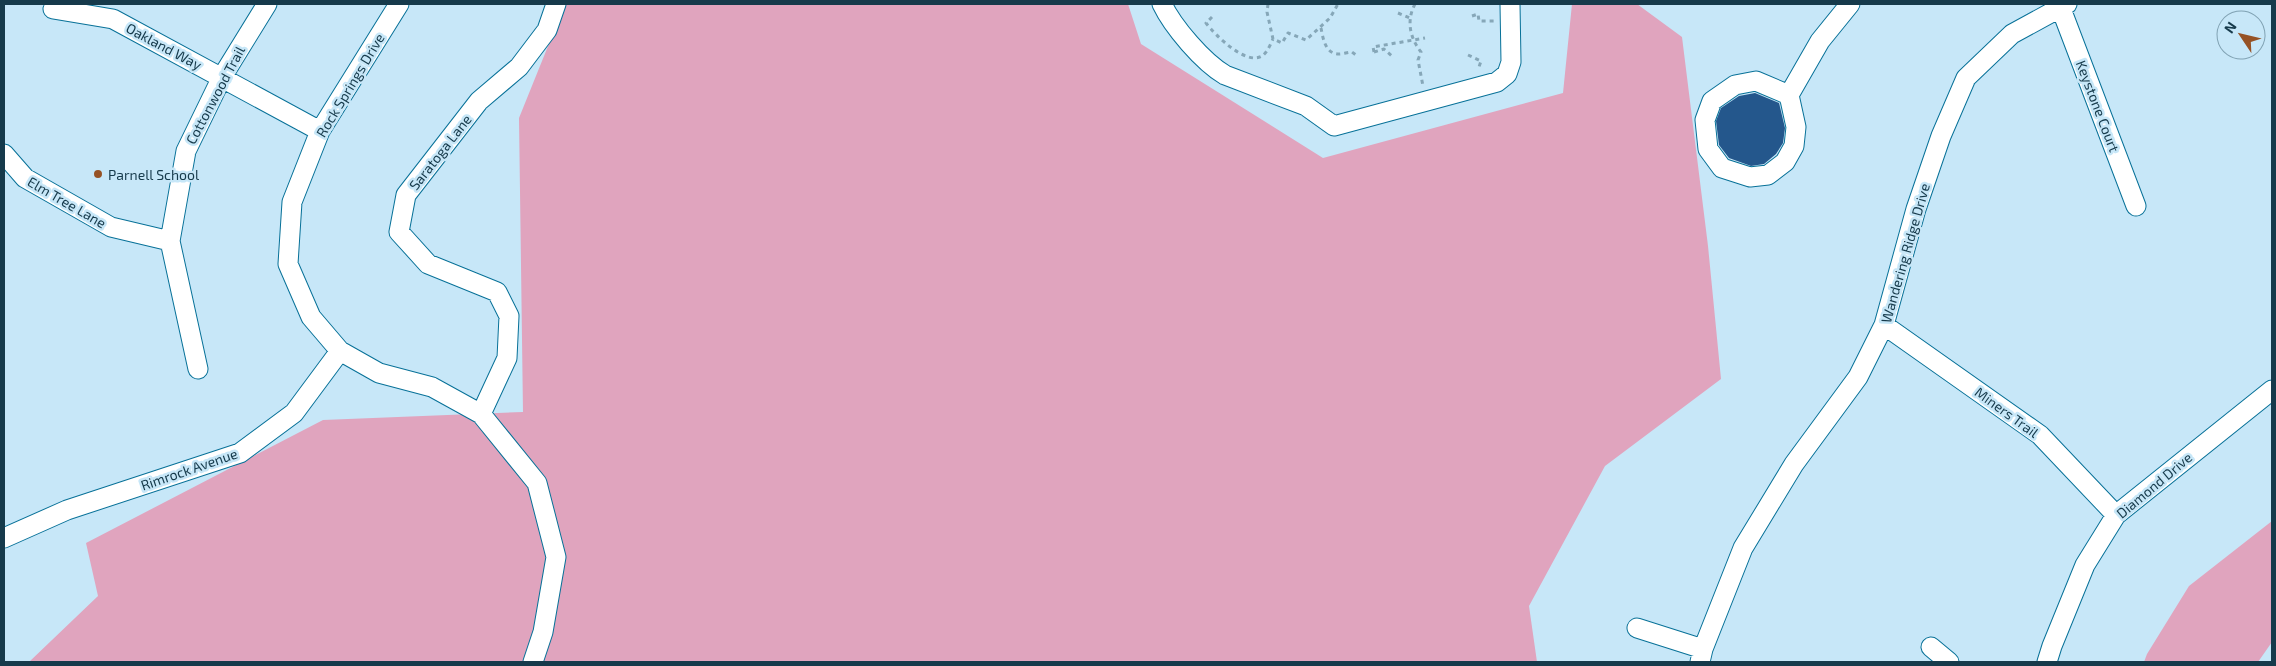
<svg xmlns="http://www.w3.org/2000/svg" width="2276" height="666" viewBox="0 0 2276 666" font-family="'Exo 2',sans-serif">
	<style>
		.green { fill: #e0a4be }
		.building { fill: #24578c }
		.lines { fill: none; stroke-linecap: round; stroke-linejoin: round }
		.minor-casing { stroke: #077198; stroke-width: 21 }
		.path { stroke: #86a7b8; stroke-width: 3; stroke-dasharray: 4 4; stroke-linecap: butt }
		.minor { stroke: #fff; stroke-width: 19 }
		.poi-dot { fill: #965225; stroke: #c7e7f8; stroke-width: 2 }
		.labels { text-anchor: middle; dominant-baseline: central; stroke-width: 5; stroke-linejoin: round; paint-order: stroke }
		.street-label { font-size: 14px; fill: #163a4b; stroke: #c7e7f8 }
		.poi-label { font-size: 14px; fill: #163a4b; stroke: #c7e7f8; text-anchor: start }
	</style>
	<rect width="100%" height="100%" fill="#c7e7f8"/>
	<path class="green" d="M 565,4 L 1128,4 L 1141,44 L 1323,158 L 1563,93 L 1572,4 L 1637,4 L 1682,37 L 1708,246 L 1721,379 L 1605,466 L 1529,606 L 1537,662 L 29,662 L 98,596 L 86,543 L 323,420 L 523,412 L 519,118 Z
		M 2272,521 L 2272,642 L 2258,662 L 2144,662 L 2147,654 L 2189,586 Z"/>
	<path class="building" d="M 1755,93 L 1779,103 L 1785,128 L 1783,143 L 1776,154 L 1764,164 L 1751,166 L 1729,158 L 1719,145 L 1716,121 L 1721,108 L 1739,96 Z"/>
	<g class="lines">
		<g class="minor-casing">
			<path id="minor" d="M 399,4 L 320,131 L 292,202 L 288,264 L 311,317 L 340,351 L 379,373 L 432,387 L 481,414 L 537,483 L 556,557 L 543,632 L 533,662
				M 1162,4 C 1173,27 1203,62 1225,75 L 1306,106 L 1334,126 L 1497,82 L 1507,74 L 1511,62 L 1510,4
				M 2060,6 L 2136,206
				M 53,9 L 113,19 L 320,131
				M 1789,95 L 1756,81 L 1735,85 L 1712,101 L 1705,120 L 1708,149 L 1722,168 L 1750,177 L 1768,175 L 1785,162 L 1794,146 L 1796,127 L 1789,95 L 1820,41 L 1850,4
				M 4,154 L 25,178 L 111,227 L 170,241
				M 1884,325 L 2040,435 L 2116,515
				M 198,369 L 170,241 L 186,151 L 222,77 L 267,4
				M 481,414 L 507,358 L 509,316 L 497,292 L 428,264 L 399,232 L 406,195 L 479,101 L 519,67 L 547,30 L 556,4
				M 4,538 L 67,510 L 240,453 L 294,413 L 340,351
				M 1637,628 L 1703,649
				M 1931,647 L 1949,662
				M 1700,662 L 1703,649 L 1743,548 L 1794,464 L 1858,377 L 1884,325 L 1916,209 L 1941,136 L 1966,78 L 2012,34 L 2067,4
				M 2047,662 L 2052,646 L 2085,565 L 2116,515 L 2272,390"/>
		</g>
		<path class="path" d="M 1268,4 L 1267,12 L 1273,39 L 1282,43 L 1288,33 L 1306,40 L 1330,18 L 1338,4
			M 1415,4 C 1406,21 1410,38 1421,52 L 1418,60 L 1423,86
			M 1398,13 L 1410,18
			M 1472,16 L 1478,14 L 1479,21 L 1495,21
			M 1212,17 L 1206,23 C 1215,35 1246,66 1262,56 C 1267,53 1270,45 1273,39
			M 1321,28 C 1323,38 1325,54 1339,54 C 1343,54 1348,52 1352,52 L 1356,55
			M 1374,52 L 1373,47 L 1425,38
			M 1374,52 L 1384,49 L 1394,58
			M 1468,55 L 1481,61 L 1478,70"/>
		<use href="#minor" class="minor"/>
	</g>
	<circle class="poi-dot" cx="98" cy="174" r="5"/>
	<g class="labels">
		<g class="street-label">
			<text transform="translate(164 46) rotate(28)">Oakland Way</text>
			<text transform="translate(350 85) rotate(-59)">Rock Springs Drive</text>
			<text transform="translate(215 95) rotate(-62)">Cottonwood Trail</text>
			<text transform="translate(2098 106) rotate(69)">Keystone Court</text>
			<text transform="translate(440 152) rotate(-52)">Saratoga Lane</text>
			<text transform="translate(67 202) rotate(30)">Elm Tree Lane</text>
			<text transform="translate(1905 253) rotate(-74)">Wandering Ridge Drive</text>
			<text transform="translate(2007 412) rotate(36)">Miners Trail</text>
			<text transform="translate(189 469) rotate(-19)">Rimrock Avenue</text>
			<text transform="translate(2154 485) rotate(-40)">Diamond Drive</text>
		</g>
		<g class="poi-label">
			<text x="108" y="174">Parnell School</text>
		</g>
	</g>
	<rect width="2276" height="666" fill="none" stroke="#163a4b" stroke-width="10"/>
	<g transform="translate(2241 35) rotate(305)"><circle r="24" fill="#c7e7f8" stroke="#80a2b3"/>
	<path d="M0-4L9 19L0 12L-9 19Z" fill="#965225"/>
	<text y="-8" font-size="14" font-weight="bold" text-anchor="middle" fill="#163a4b">N</text>
	</g>
</svg>
